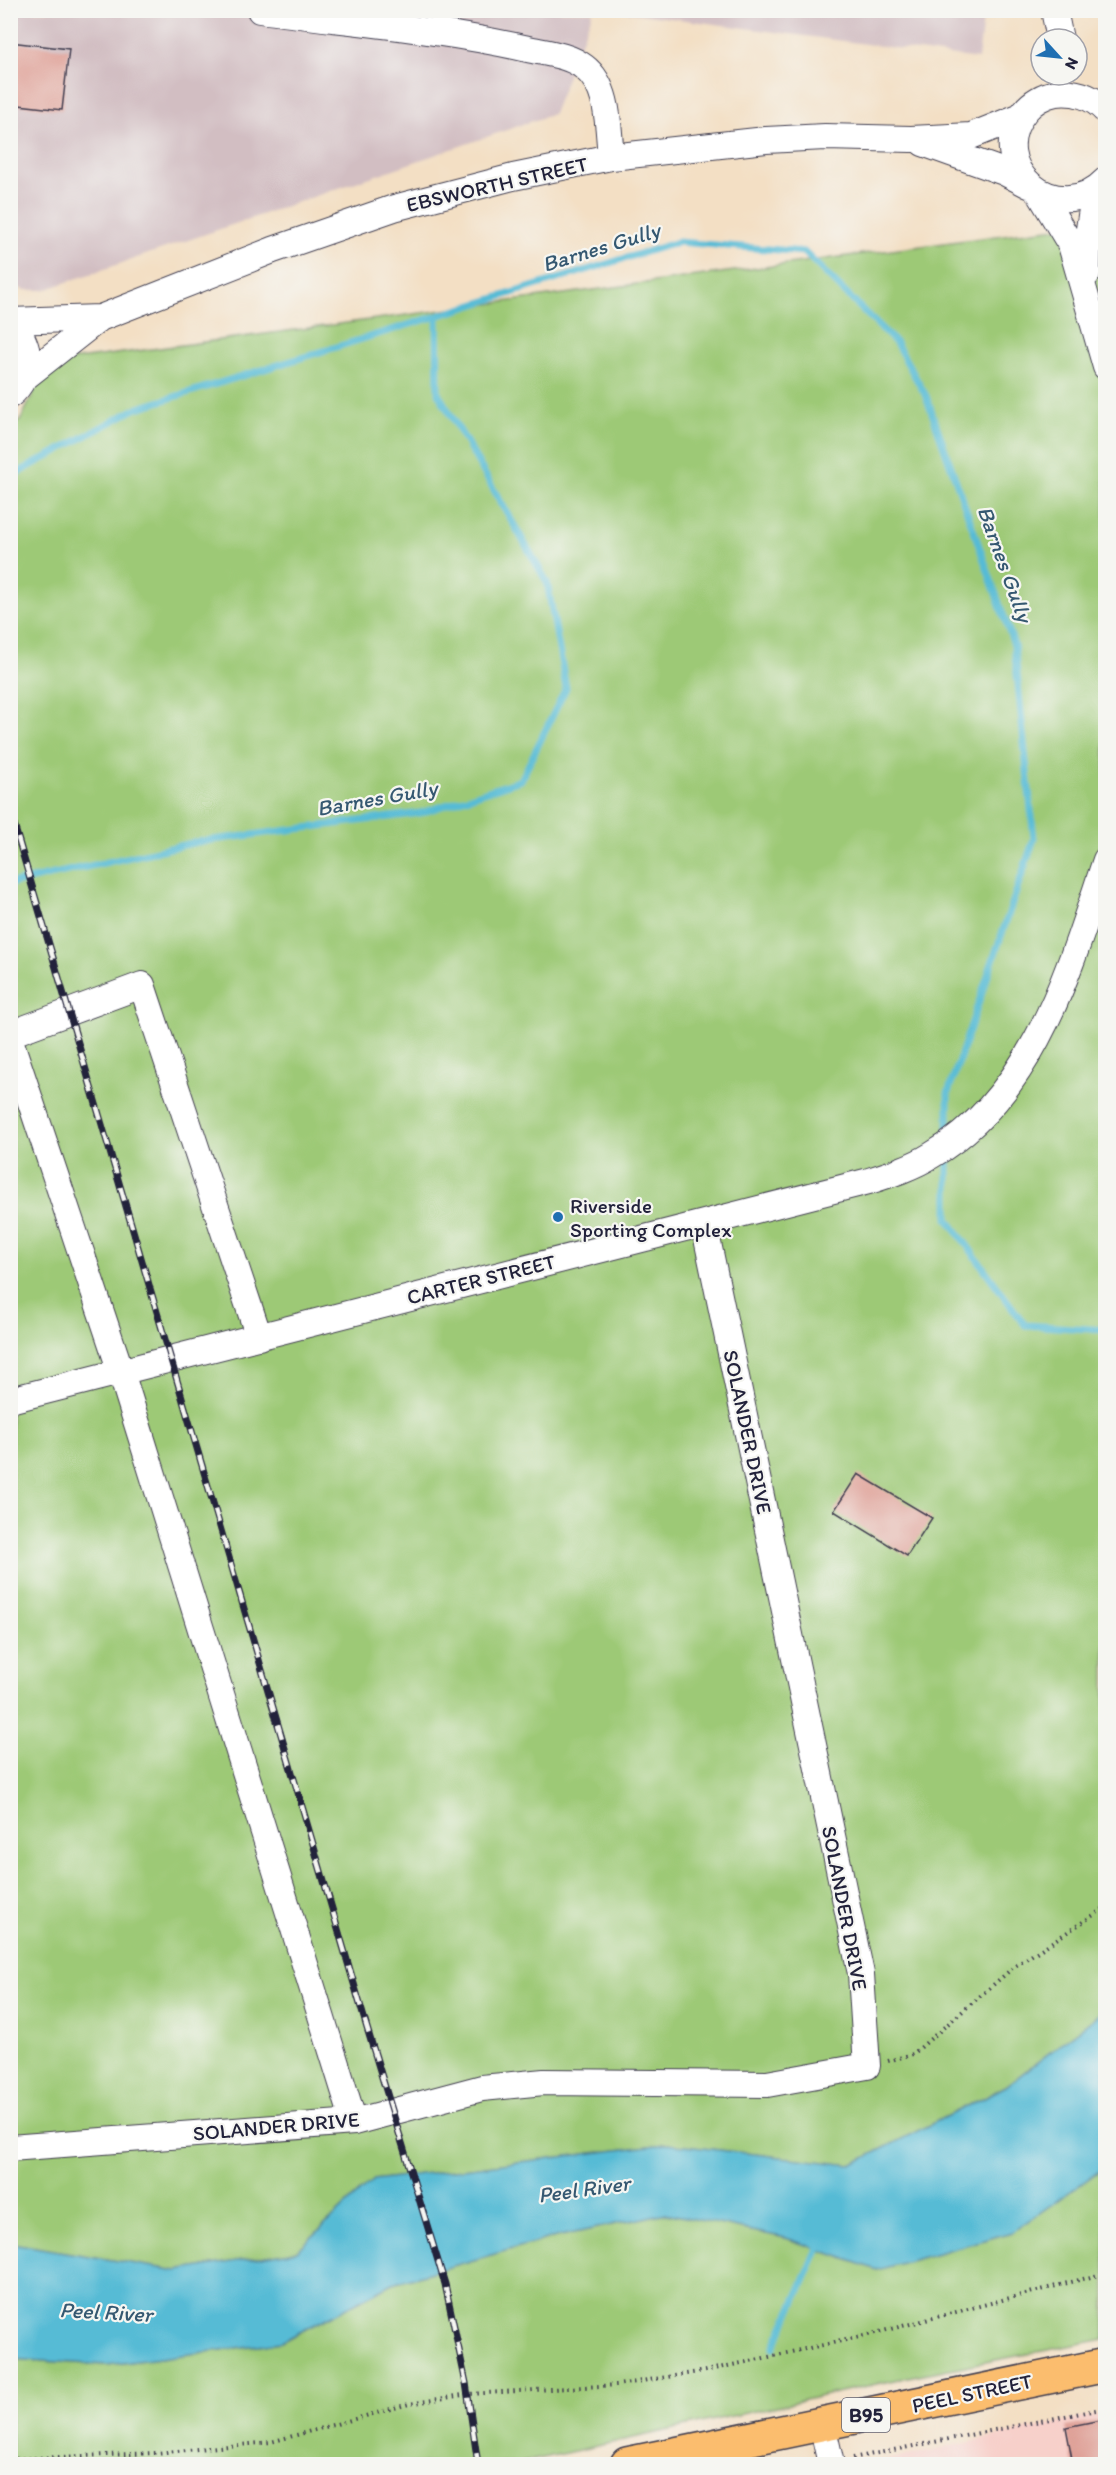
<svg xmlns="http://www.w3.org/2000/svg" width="1116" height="2475" viewBox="0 0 1116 2475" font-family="Itim,sans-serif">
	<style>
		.built { fill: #f7d0ca }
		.industrial { fill: #d2bec2 }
		.green { fill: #9dc976; stroke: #607658; stroke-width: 1.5 }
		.water { fill: #57bbd5; stroke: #3c6e88; stroke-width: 1.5 }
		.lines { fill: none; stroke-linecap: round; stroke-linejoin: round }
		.stream { stroke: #57bbd5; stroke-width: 7 }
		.building { fill: #dfa198 }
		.minor-casing { stroke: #413e50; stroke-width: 28 }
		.major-casing { stroke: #413e50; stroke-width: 36 }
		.path { stroke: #413e50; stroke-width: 4; stroke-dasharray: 1.5 4.5; stroke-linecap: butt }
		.minor { stroke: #fff; stroke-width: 26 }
		.major { stroke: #fbbd6e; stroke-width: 33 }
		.rail-casing { stroke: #22223b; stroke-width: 7 }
		.rail { stroke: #f6f6f2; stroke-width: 4.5; stroke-dasharray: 14; stroke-linecap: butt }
		.poi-dot { fill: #1f6fb2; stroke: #f6f6f2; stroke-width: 2 }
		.labels { text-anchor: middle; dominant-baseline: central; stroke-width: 4.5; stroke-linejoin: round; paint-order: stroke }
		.shield { fill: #f6f6f2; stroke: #626272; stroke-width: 1.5 }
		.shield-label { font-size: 20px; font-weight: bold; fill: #22223b }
		.street-label { font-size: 21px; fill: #22223b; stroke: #f6f6f2 }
		.poi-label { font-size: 21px; fill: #22223b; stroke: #f6f6f2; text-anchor: start }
		.water-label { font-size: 22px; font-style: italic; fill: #355871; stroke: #f6f6f2 }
	</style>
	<rect width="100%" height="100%" fill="#f6f6f2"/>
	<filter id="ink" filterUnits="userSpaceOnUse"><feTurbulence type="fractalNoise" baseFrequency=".0167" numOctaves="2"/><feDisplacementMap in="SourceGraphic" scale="12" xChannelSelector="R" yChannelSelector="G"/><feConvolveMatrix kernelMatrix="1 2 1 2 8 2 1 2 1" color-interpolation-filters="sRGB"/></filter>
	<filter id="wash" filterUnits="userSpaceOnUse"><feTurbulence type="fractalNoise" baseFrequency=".008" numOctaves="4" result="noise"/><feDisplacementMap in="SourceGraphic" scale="24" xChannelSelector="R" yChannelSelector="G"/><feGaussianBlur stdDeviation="1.35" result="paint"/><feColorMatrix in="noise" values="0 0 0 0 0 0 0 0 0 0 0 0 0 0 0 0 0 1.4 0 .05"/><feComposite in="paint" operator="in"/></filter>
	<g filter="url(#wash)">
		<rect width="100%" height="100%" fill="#f3dfc4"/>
		<path class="built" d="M 1105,2413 L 1105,2464 L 868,2464 Z"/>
		<path class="industrial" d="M 11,11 L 593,11 L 553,114 L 44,290 L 24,290 L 11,284 Z
			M 617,11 L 984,10 L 984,11 L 978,59 Z"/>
		<path class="green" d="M 1105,212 L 1105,2010 L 1006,2086 L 851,2165 L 666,2144 L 373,2180 L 297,2251 L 177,2271 L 11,2243 L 11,425 L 20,421 L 48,363 L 1086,224 Z
			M 1105,2167 L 1105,2339 L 908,2377 L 516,2464 L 11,2464 L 10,2359 L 107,2365 L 281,2342 L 393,2283 L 547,2239 L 666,2213 L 786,2238 L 877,2270 L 1012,2232 Z"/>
		<path class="water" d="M 1105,2010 L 1105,2167 L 1012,2232 L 877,2270 L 786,2238 L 666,2213 L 547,2239 L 393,2283 L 281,2342 L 107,2365 L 11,2359 L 11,2243 L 177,2271 L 297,2251 L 373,2180 L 666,2144 L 851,2165 L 1006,2086 Z"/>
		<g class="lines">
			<path class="stream" d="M 10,477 L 135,409 L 437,316
				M 10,884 L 197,842 L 421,813 L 521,780 L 566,688 L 547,582 L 438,393 L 437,316 L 678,242 L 804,252 L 896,343 L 926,396 L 1014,645 L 1034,839 L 948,1093 L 948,1137
				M 948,1151 L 948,1219 L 1025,1325 L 1106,1330
				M 774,2348 L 822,2241"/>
		</g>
		<g id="blocks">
			<path class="building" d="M 10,42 L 69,49 L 62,110 L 10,104 Z
				M 858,1474 L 932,1518 L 907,1556 L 834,1511 Z
				M 1106,2419 L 1106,2464 L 1073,2464 L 1066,2427 Z"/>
		</g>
	</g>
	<g filter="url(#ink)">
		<use href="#blocks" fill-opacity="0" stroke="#413e50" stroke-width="1.5"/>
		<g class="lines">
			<g class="minor-casing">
				<path id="minor" d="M 260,10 C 349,22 440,29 528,49 C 546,53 569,55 584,67 C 610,87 608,129 611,157
					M 1054,10 L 1060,39
					M 1106,111 C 1092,96 1076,91 1056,93 C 1044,95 1032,102 1025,111 C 981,165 1057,231 1106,180
					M 923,143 L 1004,172 L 1029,185
					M 1039,192 L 1071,245 L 1106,367
					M 1087,274 L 1088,236 L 1095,189
					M 10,321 L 100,318
					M 10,324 C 33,343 33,376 10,395
					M 25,377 L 100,318 L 273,250 L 394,208 L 513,177 L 611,157 L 766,140 L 825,137 L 911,139 L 971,136 L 1021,116
					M 10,1034 L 142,985 L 259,1337
					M 10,1040 L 121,1372 L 354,2122
					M 10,1400 L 869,1181 C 891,1174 913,1167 932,1155 C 1035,1095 1070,966 1106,860
					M 10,2148 L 354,2122 L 482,2088 L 544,2082 L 767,2084 L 867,2066 L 861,1974 L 704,1224
					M 822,2424 L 831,2464"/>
			</g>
			<g class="major-casing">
				<path id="major" d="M 627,2464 L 1106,2365"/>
			</g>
			<path class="path" d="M 888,2061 L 913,2054 L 1015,1966 L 1106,1907
				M 853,2458 L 1106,2408
				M 10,2459 L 156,2453 L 271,2442 L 409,2404 L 469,2394 L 617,2385 L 705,2371 L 864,2336 L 1106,2273"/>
			<use href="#minor" class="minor"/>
			<use href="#major" class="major"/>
			<g class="rail-casing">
				<path id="rail" d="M 10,811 L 367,2028 L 445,2284 L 466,2383 L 478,2464"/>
			</g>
			<use href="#rail" class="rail"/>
		</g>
	</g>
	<circle class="poi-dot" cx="558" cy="1217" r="6"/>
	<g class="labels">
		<rect class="shield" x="842" y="2398" width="48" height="34" rx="4.5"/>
		<g class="shield-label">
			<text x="866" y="2415">B95</text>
		</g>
		<g class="street-label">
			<text transform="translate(497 184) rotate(-13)">EBSWORTH STREET</text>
			<text transform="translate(481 1279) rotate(-14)">CARTER STREET</text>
			<text transform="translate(748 1432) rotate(78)">SOLANDER DRIVE</text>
			<text transform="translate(845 1908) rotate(79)">SOLANDER DRIVE</text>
			<text transform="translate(276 2126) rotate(-5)">SOLANDER DRIVE</text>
			<text transform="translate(972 2393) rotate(-12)">PEEL STREET</text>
		</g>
		<g class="poi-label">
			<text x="570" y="1205">Riverside<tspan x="570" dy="24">Sporting Complex</tspan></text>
		</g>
		<g class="water-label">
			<text transform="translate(601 247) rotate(-17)">Barnes Gully</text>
			<text transform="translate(1005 564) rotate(70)">Barnes Gully</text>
			<text transform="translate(377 798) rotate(-10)">Barnes Gully</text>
			<text transform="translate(584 2189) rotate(-8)">Peel River</text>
			<text transform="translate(106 2312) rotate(3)">Peel River</text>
		</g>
	</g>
	<rect width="1116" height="2475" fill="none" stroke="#f6f6f2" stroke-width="36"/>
	<g transform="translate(1059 57) rotate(117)"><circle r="28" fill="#f6f6f2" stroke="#a1a1a9" stroke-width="1.5"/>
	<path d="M0-4.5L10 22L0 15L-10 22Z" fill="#1f6fb2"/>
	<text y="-9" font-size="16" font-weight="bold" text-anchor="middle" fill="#22223b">N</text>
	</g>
</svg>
